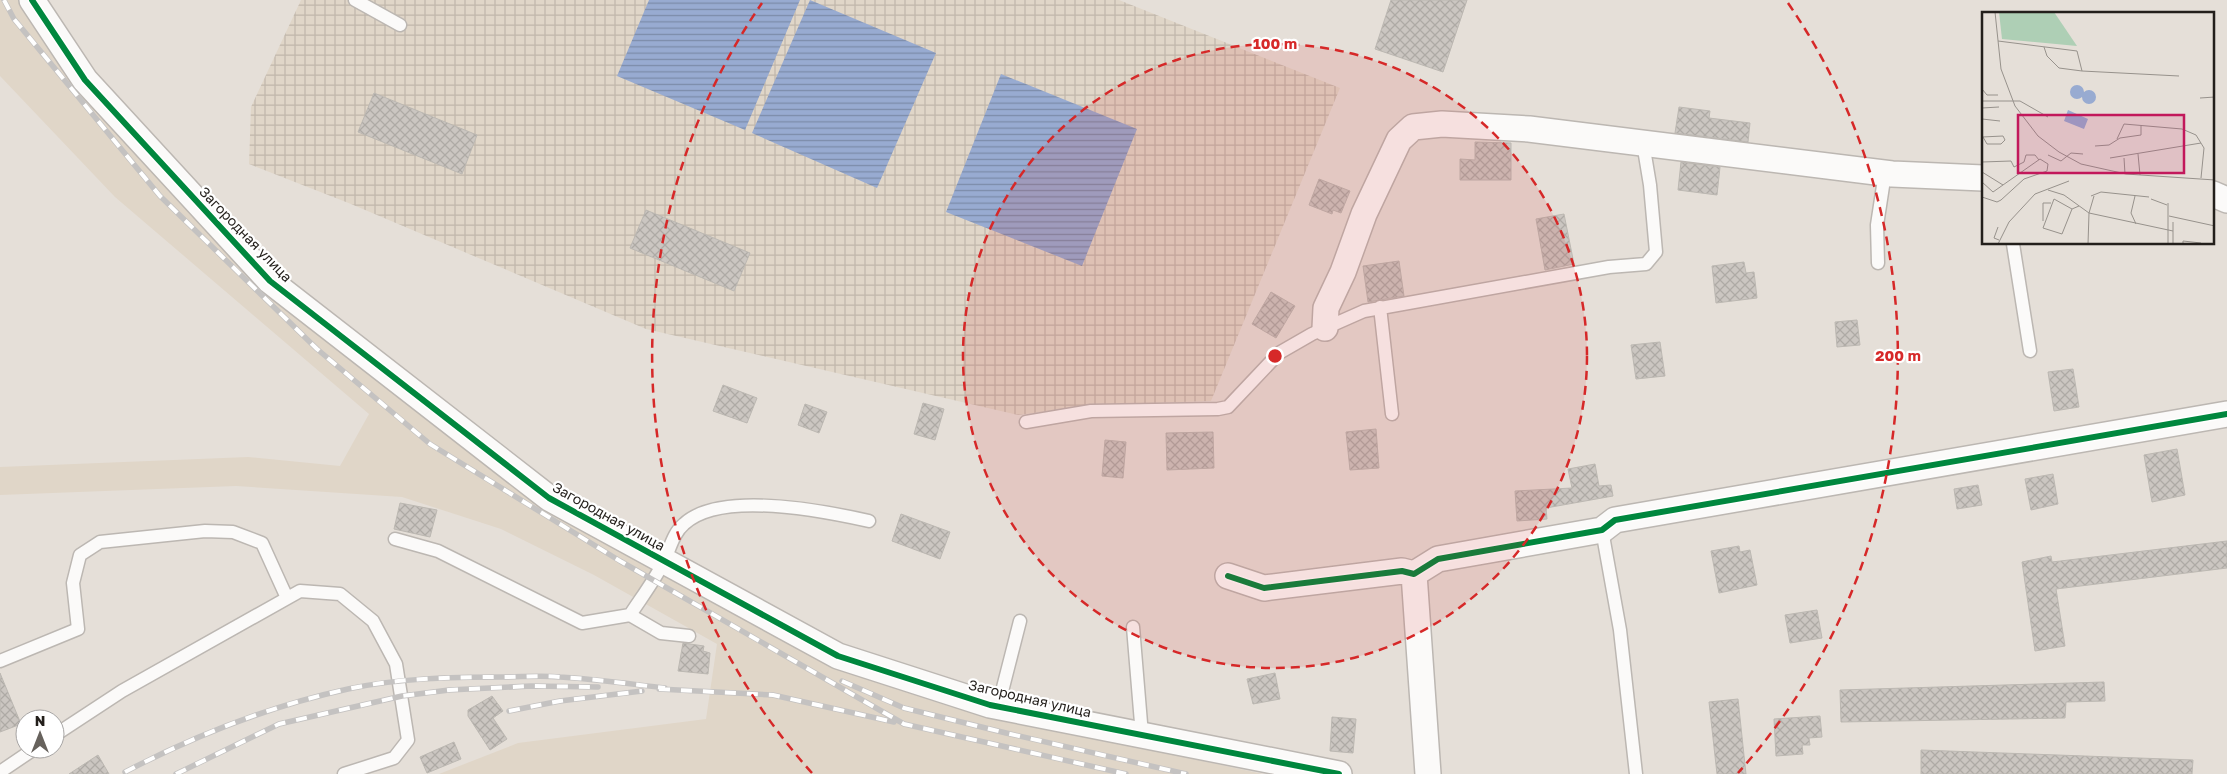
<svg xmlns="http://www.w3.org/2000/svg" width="2227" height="774" viewBox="0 0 2227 774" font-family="'Golos Text',sans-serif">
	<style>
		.industrial { fill: url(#industrial-grid) }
		.built { fill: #e0d6c8 }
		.water { fill: url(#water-rules) }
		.building { fill: url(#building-cross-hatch); stroke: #bcb8b2 }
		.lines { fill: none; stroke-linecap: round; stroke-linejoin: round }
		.service-casing { stroke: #bcb7b2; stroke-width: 15 }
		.minor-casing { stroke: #bcb7b2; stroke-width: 28 }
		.service { stroke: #fbfaf9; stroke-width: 12 }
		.minor { stroke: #fbfaf9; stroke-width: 25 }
		.rail-casing { stroke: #c4c2c1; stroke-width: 5.5 }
		.rail { stroke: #fff; stroke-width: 4; stroke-dasharray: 11; stroke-linecap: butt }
		.cycleway-casing { stroke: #fff; stroke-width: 9 }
		.cycleway { stroke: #00873e; stroke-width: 6 }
		.ring { fill: none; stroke: #d62828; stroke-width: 2.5; stroke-dasharray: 9 6 }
		.labels { text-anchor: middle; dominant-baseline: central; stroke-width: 4.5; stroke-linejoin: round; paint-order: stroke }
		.street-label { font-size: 14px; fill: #231f1b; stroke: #fff }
		.inset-road { fill: none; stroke: #97928c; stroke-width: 1 }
		.view { fill: #c2185b; fill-opacity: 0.15; stroke: #c2185b; stroke-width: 2.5 }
		.inset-edge { fill: none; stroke: #231f1b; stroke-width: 2.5 }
		.centre { fill: #d62828; stroke: #fff; stroke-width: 2.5 }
		.ring-label { font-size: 15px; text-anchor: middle; font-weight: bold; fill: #d62828; stroke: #fff; stroke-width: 4.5; stroke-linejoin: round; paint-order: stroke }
	</style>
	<defs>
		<pattern id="industrial-grid" width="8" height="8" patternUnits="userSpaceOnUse" patternTransform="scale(1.25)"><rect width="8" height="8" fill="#e0d6c8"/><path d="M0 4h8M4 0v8" fill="none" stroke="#c0b7ab"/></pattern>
		<pattern id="water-rules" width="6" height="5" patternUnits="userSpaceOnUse" patternTransform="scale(1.25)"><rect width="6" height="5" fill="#98abd1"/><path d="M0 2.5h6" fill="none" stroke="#7c8ba9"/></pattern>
		<pattern id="building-cross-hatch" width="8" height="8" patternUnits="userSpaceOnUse" patternTransform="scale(1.25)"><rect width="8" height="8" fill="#cbc6c1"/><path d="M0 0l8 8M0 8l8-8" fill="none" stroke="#aeaaa5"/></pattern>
	</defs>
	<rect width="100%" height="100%" fill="#e5dfd8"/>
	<path class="industrial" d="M 301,0 L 1119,0 L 1340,88 L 1211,401 L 1096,405 L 1018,415 L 646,329 L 351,204 L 249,164 L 251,107 Z"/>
	<path class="built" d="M 0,0 L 21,0 L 185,203 L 658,571 L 772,634 L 851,674 L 951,707 L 1263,774 L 439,774 L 518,743 L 706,719 L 717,644 L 594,575 L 501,529 L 402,497 L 236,486 L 0,495 L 0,467 L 248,457 L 340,466 L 369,414 L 115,197 L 0,76 Z"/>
	<path class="water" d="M 649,0 L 800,0 L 745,130 L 617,76 Z
		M 810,0 L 936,53 L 877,188 L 752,133 Z
		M 1001,74 L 1137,129 L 1082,266 L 946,212 Z"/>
	<path class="building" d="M 1391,0 L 1467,0 L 1443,72 L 1375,49 Z
		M 374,93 L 477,135 L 462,174 L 358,132 Z
		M 1679,107 L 1710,111 L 1709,118 L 1750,123 L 1748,142 L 1675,133 Z
		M 1475,142 L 1511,143 L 1511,180 L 1460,180 L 1460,159 L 1475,160 Z
		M 1681,162 L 1720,167 L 1717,195 L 1678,190 Z
		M 1319,179 L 1350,191 L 1341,213 L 1333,210 L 1332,214 L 1309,205 Z
		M 646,210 L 750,253 L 734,291 L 630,248 Z
		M 1564,214 L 1574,264 L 1545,270 L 1536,219 Z
		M 1399,261 L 1404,296 L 1368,302 L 1363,266 Z
		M 1744,262 L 1746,273 L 1754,272 L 1757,298 L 1716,303 L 1712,266 Z
		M 1271,292 L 1295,306 L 1276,338 L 1252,324 Z
		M 1857,320 L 1860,345 L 1837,347 L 1835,322 Z
		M 1660,342 L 1665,376 L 1636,379 L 1631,345 Z
		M 2073,369 L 2079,407 L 2054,411 L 2048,372 Z
		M 723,385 L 757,398 L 747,423 L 713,411 Z
		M 923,403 L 944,409 L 935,440 L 914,434 Z
		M 805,404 L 827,412 L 819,433 L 798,425 Z
		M 1376,429 L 1379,468 L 1350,470 L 1346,432 Z
		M 1213,432 L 1214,468 L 1167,470 L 1166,433 Z
		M 1105,440 L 1126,442 L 1123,478 L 1102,476 Z
		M 2177,449 L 2185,495 L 2152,502 L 2144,455 Z
		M 1595,464 L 1599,486 L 1611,485 L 1613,496 L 1546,508 L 1547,519 L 1517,521 L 1515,491 L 1572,488 L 1568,469 Z
		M 2053,474 L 2058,504 L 2031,510 L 2025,479 Z
		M 1978,485 L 1982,505 L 1957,509 L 1954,489 Z
		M 400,503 L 437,510 L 430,537 L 394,529 Z
		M 901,514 L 950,532 L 940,559 L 892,541 Z
		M 2227,541 L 2227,568 L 2056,589 L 2065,646 L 2035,651 L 2022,562 L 2051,556 L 2052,562 Z
		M 1739,546 L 1740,552 L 1750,550 L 1757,585 L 1719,593 L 1711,551 Z
		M 1817,610 L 1822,638 L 1790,643 L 1785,615 Z
		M 683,643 L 704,646 L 703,651 L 710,653 L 708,674 L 678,671 Z
		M 0,673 L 21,724 L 0,732 Z
		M 1275,673 L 1280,699 L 1253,704 L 1247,679 Z
		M 2104,682 L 2105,701 L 2066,702 L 2065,718 L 1841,722 L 1840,690 Z
		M 492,696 L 503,711 L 493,718 L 507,739 L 490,750 L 468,716 L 468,710 Z
		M 1738,699 L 1746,774 L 1717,774 L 1709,702 Z
		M 1820,716 L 1822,737 L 1809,738 L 1810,745 L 1802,745 L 1803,754 L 1776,756 L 1774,719 Z
		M 1332,717 L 1356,719 L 1353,753 L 1330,751 Z
		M 454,742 L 461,759 L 427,773 L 420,757 Z
		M 1921,750 L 2193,760 L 2192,774 L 1921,774 Z
		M 98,755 L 109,774 L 69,774 Z"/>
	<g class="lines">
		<g class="service-casing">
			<path id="service" d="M 355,0 L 400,25
				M 2013,244 L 2030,351
				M 1878,263 L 1877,225 L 1885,173
				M 1380,307 L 1392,414
				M 1026,422 L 1091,411 L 1218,409 L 1228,407 L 1279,353 L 1312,334 L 1364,311 L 1609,267 L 1646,264 L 1656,252 L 1650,185 L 1643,143
				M 1602,530 L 1620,630 L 1636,774
				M 395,539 L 438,551 L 582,623 L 630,615 C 641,598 655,580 664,561 C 670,549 673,533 684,524 C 720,490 824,511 869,521
				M 630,615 L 661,633 L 689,636
				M 1133,627 L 1142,735
				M 0,661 L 78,629 L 73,583 L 80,555 L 100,542 L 205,531 L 233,532 L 262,543 L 287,598
				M 998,707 L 1020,621
				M 55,735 L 122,691 L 300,591 L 340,594 L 373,621 L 396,664 L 408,740 L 394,758 L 344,774
				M 0,772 L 34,749"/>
		</g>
		<g class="minor-casing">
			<path id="minor" d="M 32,0 L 85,80 L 270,281 L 549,498 L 838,656 L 990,705 L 1339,774
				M 2213,194 L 2227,200
				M 1325,328 L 1326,308 L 1343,272 L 1364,214 L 1399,140 L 1413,127 L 1442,124 L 1529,129 L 1892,174 L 1983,178
				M 1414,574 L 1428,774
				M 1228,576 L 1264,588 L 1402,571 L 1414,574 L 1438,559 L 1602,530 L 1615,520 L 2227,414"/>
		</g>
		<use href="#service" class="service"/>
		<use href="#minor" class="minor"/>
		<g class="rail-casing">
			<path id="rail" d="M 4,0 L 14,19 L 160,196 L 317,349 L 430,444 L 620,561 L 904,724 L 1126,774
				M 842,681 L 904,708 L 1006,733 L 1186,774
				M 659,689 L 773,695 L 894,722
				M 509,711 L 560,701 L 642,691
				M 125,772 C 196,735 270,706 348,689 C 398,678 452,677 503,677 C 522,677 541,675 560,677 C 595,679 630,684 665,688
				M 176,774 L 279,724 L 402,696 L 449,690 L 531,686 L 598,687"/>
		</g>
		<use href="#rail" class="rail"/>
		<g class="cycleway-casing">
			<path id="cycleway" d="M 32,0 L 85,80 L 270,281 L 549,498 L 838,656 L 990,705 L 1339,774
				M 1228,576 L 1264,588 L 1402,571 L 1414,574 L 1438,559 L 1602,530 L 1615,520 L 2227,414"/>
		</g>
		<use href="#cycleway" class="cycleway"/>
	</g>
	<circle cx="1275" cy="356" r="312" fill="#d62828" fill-opacity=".12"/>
	<g class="ring">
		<circle cx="1275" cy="356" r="312"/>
		<path d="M812 773A623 623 0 0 1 762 3M1788 3A623 623 0 0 1 1738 773"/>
	</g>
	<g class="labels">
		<g class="street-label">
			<text transform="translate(246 234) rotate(46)">Загородная улица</text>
			<text transform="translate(609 516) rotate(29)">Загородная улица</text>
			<text transform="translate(1030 698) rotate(13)">Загородная улица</text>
		</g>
	</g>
	<g transform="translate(1982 12)">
		<rect width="232" height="232" fill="#e5dfd8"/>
		<path d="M 17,0 L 72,0 L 95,34 L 20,27 Z" fill="#aecfb5"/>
		<path d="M88 80a7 7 0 1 1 14 0a7 7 0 1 1-14 0ZM100 85a7 7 0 1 1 14 0a7 7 0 1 1-14 0ZM 86,98 L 106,107 L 102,117 L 82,109 Z" fill="#98abd1"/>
		<path class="inset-road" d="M 13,0 L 19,57 L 33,94 L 56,124 L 77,140 L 99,152 L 144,162 L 233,168M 16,29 L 95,39 L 100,59 L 197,64M 62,35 L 65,44 L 77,56 L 100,59M 0,77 L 5,83 L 16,83M 218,86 L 233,85M 0,89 L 38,89 L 66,105M 0,96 L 17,95M 0,107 L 18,109M 0,125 L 21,124 L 23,128 L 19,132 L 5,132 L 1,125M 135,127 L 142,112 L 200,117 L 214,123 L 222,136 L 219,166M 113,134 L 127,133 L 138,126 L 159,123 L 159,114M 156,142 L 158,163M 66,143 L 79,149 L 89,141 L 101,142M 128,146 L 219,131M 142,146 L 143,162M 0,150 L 29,149 L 32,155 L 42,150 L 44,143 L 53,143 L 57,148M 0,160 L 21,173M 0,170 L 11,180 L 58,147 L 66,152 L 65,159 L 42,167 L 19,188 L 15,190 L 0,185M 66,178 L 82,183 L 107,201 L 191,219M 109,184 L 119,180 L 167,185M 153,184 L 149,201 L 154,212M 169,187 L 185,193M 186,191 L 186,232M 90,197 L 72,187 L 61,216 L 80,222 L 90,197 L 97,194M 187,204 L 233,214M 61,209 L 61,191 L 69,191M 16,215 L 12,226 L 17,228M 16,232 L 27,210 L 53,182 L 87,169M 106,232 L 107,201 L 112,184M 191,232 L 191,210M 201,232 L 201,229 L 219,231"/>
		<path class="view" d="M 36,103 L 202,103 L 202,161 L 36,161 Z"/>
		<rect width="232" height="232" class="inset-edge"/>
	</g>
	<circle cx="1275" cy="356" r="8" class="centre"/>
	<g class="ring-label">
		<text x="1275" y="49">100 m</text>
		<text x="1898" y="361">200 m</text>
	</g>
	<g transform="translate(40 734)"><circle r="24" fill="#ffffff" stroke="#a7a5a4"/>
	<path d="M0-4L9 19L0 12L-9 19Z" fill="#67625d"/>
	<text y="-8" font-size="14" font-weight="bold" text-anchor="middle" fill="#231f1b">N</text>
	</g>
</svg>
